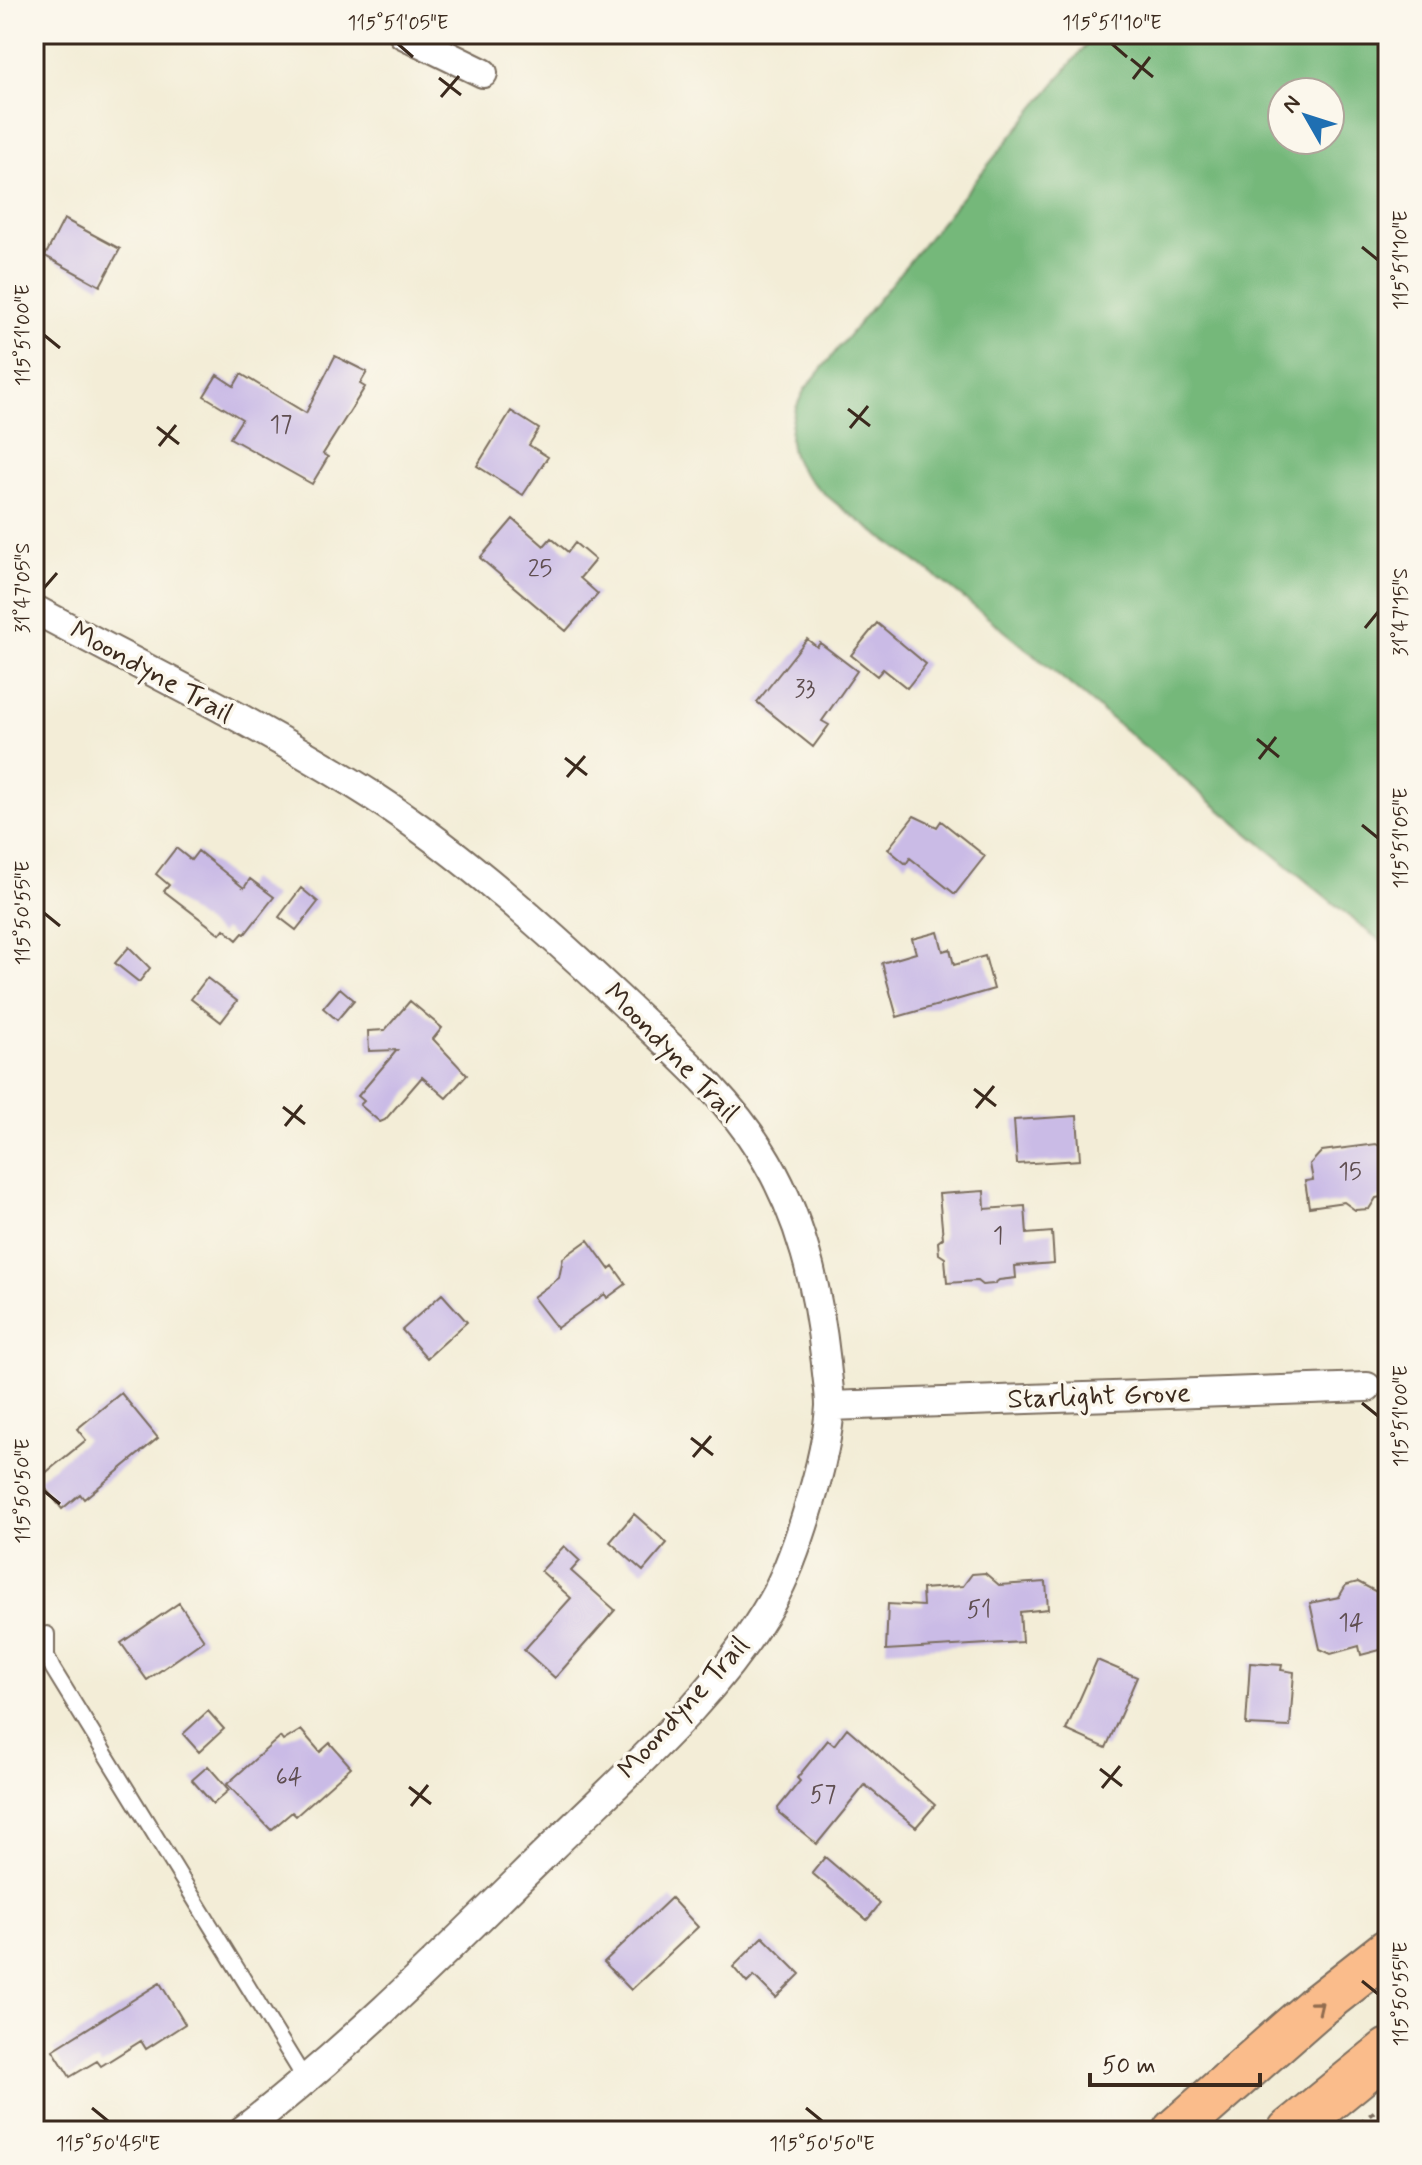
<svg xmlns="http://www.w3.org/2000/svg" width="1422" height="2165" viewBox="0 0 1422 2165" font-family="Mynerve,sans-serif">
	<style>
		.forest { fill: #75b87a; stroke: #58714c; stroke-width: 2; fill-rule: evenodd }
		.building { fill: #cabbe6 }
		.lines { fill: none; stroke-linecap: round; stroke-linejoin: round }
		.lane-casing { stroke: #7b6e5f; stroke-width: 18 }
		.street-casing { stroke: #7b6e5f; stroke-width: 32 }
		.primary-casing { stroke: #7b6e5f; stroke-width: 48 }
		.path { stroke: #7b6e5f; stroke-width: 4; stroke-dasharray: 6 6; stroke-linecap: butt }
		.lane { stroke: #fff; stroke-width: 14 }
		.street { stroke: #fff; stroke-width: 28 }
		.primary { stroke: #fabc8b; stroke-width: 44 }
		.oneway { stroke: #916c4f }
		.ticks { fill: none; stroke: #3b2a1e; stroke-width: 3 }
		.labels { text-anchor: middle; dominant-baseline: central; stroke-width: 7; stroke-linejoin: round; paint-order: stroke }
		.number-label { font-size: 24px; fill: #5f4e50 }
		.street-label { font-size: 28px; fill: #3b2a1e; stroke: #fbf7ec }
		.neatline { fill: none; stroke: #3b2a1e; stroke-width: 3 }
		.ticks-label { font-size: 20px; text-anchor: middle; fill: #3b2a1e }
	</style>
	<rect width="100%" height="100%" fill="#fbf7ec"/>
	<filter id="ink" filterUnits="userSpaceOnUse"><feTurbulence type="fractalNoise" baseFrequency=".0125" numOctaves="2"/><feDisplacementMap in="SourceGraphic" scale="16" xChannelSelector="R" yChannelSelector="G"/><feConvolveMatrix kernelMatrix="1 2 1 2 8 2 1 2 1" color-interpolation-filters="sRGB"/></filter>
	<filter id="wash" filterUnits="userSpaceOnUse"><feTurbulence type="fractalNoise" baseFrequency=".006" numOctaves="4" result="noise"/><feDisplacementMap in="SourceGraphic" scale="32" xChannelSelector="R" yChannelSelector="G"/><feGaussianBlur stdDeviation="1.8" result="paint"/><feColorMatrix in="noise" values="0 0 0 0 0 0 0 0 0 0 0 0 0 0 0 0 0 1.4 0 .05"/><feComposite in="paint" operator="in"/></filter>
	<g filter="url(#wash)">
		<rect width="100%" height="100%" fill="#f3edd7"/>
		<path class="forest" d="M 1095,34 L 1388,34 L 1388,947 C 1236,827 1091,697 938,578 C 906,552 814,495 797,464 C 783,440 793,411 805,389 ZM 1282,92 L 1330,92 L 1330,140 L 1282,140 Z"/>
		<g id="blocks">
			<path class="building" d="M 64,219 L 120,249 L 100,286 L 45,256 Z
				M 335,356 L 367,372 L 360,384 L 365,387 L 323,454 L 328,457 L 312,484 L 230,438 L 242,419 L 204,396 L 217,375 L 234,386 L 241,374 L 306,413 Z
				M 511,411 L 539,429 L 529,445 L 548,457 L 523,495 L 477,466 Z
				M 513,519 L 544,546 L 551,538 L 568,552 L 575,543 L 595,560 L 580,578 L 598,594 L 566,631 L 480,558 Z
				M 877,623 L 926,664 L 907,688 L 883,669 L 877,676 L 851,655 Z
				M 807,639 L 817,647 L 820,643 L 857,671 L 822,721 L 829,725 L 813,747 L 757,702 Z
				M 914,816 L 937,827 L 941,821 L 985,856 L 955,894 L 910,858 L 906,864 L 888,849 Z
				M 176,848 L 191,860 L 198,851 L 244,888 L 250,879 L 274,897 L 245,934 L 243,933 L 237,940 L 224,929 L 220,934 L 164,891 L 169,885 L 156,874 Z
				M 301,888 L 318,902 L 296,930 L 279,917 Z
				M 938,932 L 943,951 L 950,949 L 954,965 L 985,956 L 994,989 L 897,1017 L 882,963 L 916,953 L 912,939 Z
				M 129,947 L 150,968 L 139,982 L 115,963 Z
				M 207,978 L 237,1001 L 221,1022 L 191,999 Z
				M 340,988 L 354,1000 L 337,1020 L 323,1008 Z
				M 410,1001 L 442,1028 L 433,1039 L 467,1075 L 446,1098 L 422,1077 L 385,1120 L 380,1122 L 360,1105 L 364,1101 L 358,1096 L 397,1050 L 369,1051 L 368,1031 L 385,1030 Z
				M 1077,1116 L 1080,1160 L 1017,1164 L 1014,1120 Z
				M 1376,1144 L 1388,1151 L 1388,1196 L 1376,1198 L 1369,1209 L 1355,1210 L 1344,1202 L 1309,1207 L 1305,1181 L 1313,1180 L 1310,1164 L 1322,1151 Z
				M 984,1191 L 985,1209 L 1025,1206 L 1027,1234 L 1052,1232 L 1054,1263 L 1015,1266 L 1016,1278 L 999,1280 L 994,1284 L 982,1285 L 977,1281 L 947,1283 L 945,1258 L 939,1254 L 938,1242 L 943,1238 L 939,1194 Z
				M 588,1240 L 609,1269 L 613,1266 L 626,1284 L 607,1298 L 605,1294 L 557,1328 L 533,1297 L 559,1278 L 563,1258 Z
				M 442,1294 L 467,1322 L 427,1358 L 402,1330 Z
				M 121,1393 L 158,1438 L 84,1499 L 80,1494 L 62,1509 L 38,1479 L 86,1440 L 77,1429 Z
				M 634,1514 L 667,1543 L 643,1571 L 610,1542 Z
				M 564,1546 L 580,1561 L 571,1571 L 615,1610 L 555,1678 L 524,1650 L 571,1598 L 541,1571 Z
				M 985,1573 L 999,1585 L 1046,1582 L 1048,1609 L 1020,1612 L 1022,1642 L 886,1650 L 888,1604 L 923,1606 L 922,1589 L 963,1586 L 972,1574 Z
				M 1358,1582 L 1388,1598 L 1388,1642 L 1384,1649 L 1361,1655 L 1359,1646 L 1331,1654 L 1320,1649 L 1310,1603 L 1339,1597 L 1346,1585 Z
				M 179,1603 L 204,1640 L 147,1680 L 121,1643 Z
				M 1097,1660 L 1137,1677 L 1106,1748 L 1066,1730 Z
				M 1250,1663 L 1282,1665 L 1281,1670 L 1294,1672 L 1290,1727 L 1246,1725 Z
				M 208,1711 L 224,1729 L 199,1752 L 183,1734 Z
				M 847,1728 L 935,1805 L 916,1827 L 865,1785 L 817,1844 L 779,1813 L 778,1808 L 800,1781 L 797,1778 L 828,1740 L 834,1745 Z
				M 301,1730 L 320,1752 L 330,1743 L 351,1767 L 296,1816 L 292,1812 L 271,1830 L 227,1784 L 280,1737 L 283,1741 Z
				M 208,1766 L 229,1790 L 213,1804 L 192,1780 Z
				M 825,1857 L 880,1904 L 867,1920 L 812,1873 Z
				M 671,1898 L 698,1927 L 631,1990 L 604,1962 Z
				M 763,1937 L 800,1974 L 776,1998 L 754,1976 L 747,1983 L 733,1967 Z
				M 160,1983 L 185,2024 L 146,2049 L 141,2041 L 101,2066 L 97,2061 L 70,2077 L 53,2050 Z"/>
		</g>
	</g>
	<g filter="url(#ink)">
		<use href="#blocks" fill-opacity="0" stroke="#7b6e5f" stroke-width="2"/>
		<g class="lines">
			<g class="lane-casing">
				<path id="lane" d="M 47,1634 L 47,1656 L 53,1669 L 306,2081"/>
			</g>
			<g class="street-casing">
				<path id="street" d="M 403,34 L 483,73
					M 34,609 C 147,670 265,727 373,796 C 465,856 550,933 629,1008 C 675,1052 726,1095 760,1150 C 801,1214 818,1289 826,1363 C 827,1377 830,1392 830,1406 C 827,1457 797,1557 772,1601 C 717,1697 629,1771 551,1848 C 451,1946 353,2045 242,2131
					M 830,1406 L 1367,1387"/>
			</g>
			<g class="primary-casing">
				<path id="primary" d="M 1175,2131 L 1314,2009 L 1388,1951
					M 1290,2131 L 1388,2051"/>
			</g>
			<path class="path" d="M 1351,2131 L 1388,2100"/>
			<use href="#lane" class="lane"/>
			<use href="#street" class="street"/>
			<use href="#primary" class="primary"/>
		</g>
		<defs><path id="oneway-chevron" d="M-2-3.5L2.5 0L-2 3.5" fill="none" stroke-width="1.6" stroke-linecap="round" stroke-linejoin="round" transform="scale(2)"/></defs>
		<use class="oneway" href="#oneway-chevron" transform="translate(1318 2006) rotate(-39)"/>
	</g>
	<path class="ticks" d="M 398,44 L 413,57M 1112,44 L 1127,57M 1131,59 L 1153,77M 439,78 L 461,95M 1133,79 L 1150,57M 441,97 L 459,76M 1362,247 L 1378,260M 44,335 L 60,348M 848,409 L 870,426M 157,427 L 179,444M 850,428 L 868,406M 159,446 L 176,425M 44,588 L 57,573M 1365,628 L 1378,612M 1257,739 L 1279,757M 565,758 L 587,775M 1259,759 L 1276,737M 567,777 L 585,756M 1362,825 L 1378,838M 44,913 L 60,926M 974,1089 L 996,1106M 283,1107 L 305,1124M 976,1108 L 994,1086M 285,1126 L 302,1105M 1362,1403 L 1378,1416M 691,1438 L 713,1455M 693,1457 L 711,1436M 44,1491 L 60,1504M 1100,1769 L 1122,1786M 409,1787 L 431,1804M 1102,1788 L 1120,1766M 411,1806 L 428,1785M 1362,1981 L 1378,1994M 92,2108 L 108,2121M 806,2108 L 822,2121"/>
	<g class="labels">
		<g class="number-label">
			<text x="281" y="425">17</text>
			<text x="540" y="569">25</text>
			<text x="805" y="689">33</text>
			<text x="1350" y="1172">15</text>
			<text x="998" y="1236">1</text>
			<text x="979" y="1610">51</text>
			<text x="1351" y="1623">14</text>
			<text x="289" y="1777">64</text>
			<text x="823" y="1795">57</text>
		</g>
		<g class="street-label">
			<text transform="translate(151 673) rotate(29)">Moondyne Trail</text>
			<text transform="translate(671 1053) rotate(46)">Moondyne Trail</text>
			<text transform="translate(1099 1397) rotate(-2)">Starlight Grove</text>
			<text transform="translate(684 1708) rotate(-48)">Moondyne Trail</text>
		</g>
	</g>
	<rect width="1422" height="2165" fill="none" stroke="#fbf7ec" stroke-width="88"/>
	<g transform="translate(1306 116) rotate(309)"><circle r="38" fill="#fbf7ec" stroke="#aea59a" stroke-width="2"/>
	<path d="M0-6L14 30L0 20L-14 30Z" fill="#1f6fb2"/>
	<text y="-12" font-size="22" font-weight="bold" text-anchor="middle" fill="#3b2a1e">N</text>
	</g>
	<path d="M1090 2073v12h170v-12" fill="none" stroke="#3b2a1e" stroke-width="4"/>
	<text x="1102" y="2073" font-size="24" fill="#3b2a1e" stroke="#fbf7ec" stroke-width="6" paint-order="stroke">50 m</text>
	<rect x="44" y="44" width="1334" height="2077" class="neatline"/>
	<g class="ticks-label">
		<text x="398" y="29">115°51'05"E</text>
		<text x="1112" y="29">115°51'10"E</text>
		<text transform="translate(1400 260) rotate(-90)" y="7">115°51'10"E</text>
		<text transform="translate(22 335) rotate(-90)" y="7">115°51'00"E</text>
		<text transform="translate(22 588) rotate(-90)" y="7">31°47'05"S</text>
		<text transform="translate(1400 612) rotate(-90)" y="7">31°47'15"S</text>
		<text transform="translate(1400 838) rotate(-90)" y="7">115°51'05"E</text>
		<text transform="translate(22 913) rotate(-90)" y="7">115°50'55"E</text>
		<text transform="translate(1400 1416) rotate(-90)" y="7">115°51'00"E</text>
		<text transform="translate(22 1491) rotate(-90)" y="7">115°50'50"E</text>
		<text transform="translate(1400 1994) rotate(-90)" y="7">115°50'55"E</text>
		<text x="108" y="2150">115°50'45"E</text>
		<text x="822" y="2150">115°50'50"E</text>
	</g>
</svg>
